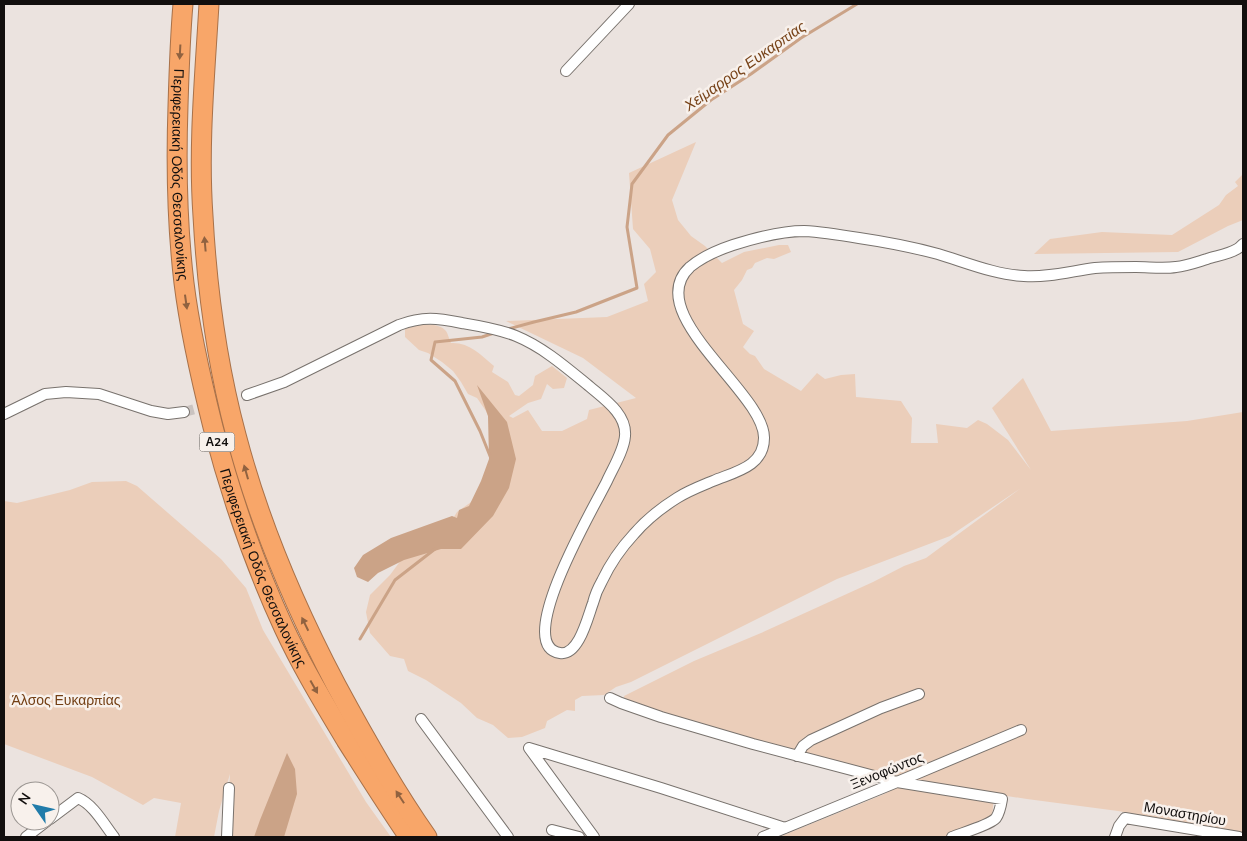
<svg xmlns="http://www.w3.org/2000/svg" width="1247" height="841" viewBox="0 0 1247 841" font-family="'Nunito Sans',sans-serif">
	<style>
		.green { fill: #ebceba }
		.water { fill: #cba387 }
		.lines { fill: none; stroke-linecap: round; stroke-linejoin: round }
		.stream { stroke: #cba387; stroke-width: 3 }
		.street-tunnel { stroke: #cac3c0; stroke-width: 10; stroke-dasharray: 10 5; stroke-linecap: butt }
		.street-casing { stroke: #78726d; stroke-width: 12 }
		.highway-casing { stroke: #a87149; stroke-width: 21 }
		.street { stroke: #fff; stroke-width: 10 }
		.highway { stroke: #f8a669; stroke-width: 19 }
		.oneway { fill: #906240 }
		.labels { text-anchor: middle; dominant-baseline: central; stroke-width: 5; stroke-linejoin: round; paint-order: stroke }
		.shield { fill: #f8f1ec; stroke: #575351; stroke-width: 1 }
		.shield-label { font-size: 12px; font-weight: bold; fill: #120f0e }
		.street-label { font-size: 14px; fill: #120f0e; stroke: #f8f1ec }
		.park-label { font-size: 14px; fill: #733f14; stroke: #f8f1ec }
		.water-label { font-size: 15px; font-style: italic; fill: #774319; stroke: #f8f1ec }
	</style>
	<rect width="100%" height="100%" fill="#ebe3df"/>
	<path class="green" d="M 696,142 L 672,200 L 678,220 L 691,236 L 705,246 L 722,263 L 744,252 L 779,245 L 788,245 L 791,252 L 774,259 L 767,258 L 755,263 L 752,268 L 747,270 L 742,280 L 734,290 L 743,324 L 754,331 L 743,347 L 750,354 L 755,356 L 764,369 L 801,391 L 817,373 L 825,379 L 841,375 L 855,374 L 856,397 L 901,401 L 912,418 L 911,443 L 938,443 L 936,424 L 967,428 L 978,420 L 987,424 L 1008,440 L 1031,470 L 992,408 L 1023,378 L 1051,431 L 1187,421 L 1243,412 L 1243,837 L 1228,830 L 1118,811 L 1027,799 L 994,794 L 992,819 L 943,837 L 779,837 L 882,795 L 909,781 L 779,747 L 625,701 L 624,696 L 694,661 L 761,633 L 873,582 L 904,566 L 926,558 L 1021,488 L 950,536 L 837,579 L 631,682 L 616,687 L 604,695 L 582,696 L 575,700 L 575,711 L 567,710 L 547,721 L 545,728 L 522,737 L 508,738 L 493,725 L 477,718 L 461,703 L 426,680 L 408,671 L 404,659 L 390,656 L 370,633 L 366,612 L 370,595 L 390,575 L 421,533 L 452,520 L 457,512 L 474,500 L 496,477 L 492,426 L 486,411 L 477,398 L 468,394 L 461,382 L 453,371 L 442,362 L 428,353 L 419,350 L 405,337 L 405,329 C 416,325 438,321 446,331 C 448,334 449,339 451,343 C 469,342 481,355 494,366 L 492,372 L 508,382 L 515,395 L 519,396 L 533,385 L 535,376 L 552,366 L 567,378 L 564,388 L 553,389 L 547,384 L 541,399 L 528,403 L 509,416 L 513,418 L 528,410 L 542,431 L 562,431 L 587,419 L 589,410 L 636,398 L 583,358 L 506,321 L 607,317 L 648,301 L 644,284 L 656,272 L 650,249 L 633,229 L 629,173 Z
		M 1242,175 L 1243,175 L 1243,220 L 1228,226 L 1178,252 L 1034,254 L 1050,239 L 1102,232 L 1172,235 L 1219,205 L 1226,195 L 1238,186 L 1235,182 Z
		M 126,481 L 137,486 L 221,559 L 246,588 L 263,630 L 366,802 L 391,837 L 231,837 L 229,791 L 230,774 L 219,811 L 214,837 L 175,837 L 181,803 L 154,798 L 143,805 L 92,777 L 4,744 L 4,501 L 17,503 L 70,490 L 92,482 Z"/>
	<path class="water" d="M 477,385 L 507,422 L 516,459 L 509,488 L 493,516 L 461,549 L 441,549 L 404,560 L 378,573 L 368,582 L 357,577 L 354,568 L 363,555 L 391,538 L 452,516 L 457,518 L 459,510 L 469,506 L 481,481 L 489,459 L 488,416 Z
		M 287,753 L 295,769 L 297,794 L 284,837 L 254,837 L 260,820 Z"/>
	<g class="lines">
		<path class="stream" d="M 508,329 L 534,322 L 576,312 L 637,288 L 627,227 L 632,184 L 668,135 L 711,100 L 751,74 L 801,38 L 857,4
			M 490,456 L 480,431 L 455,381 L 431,360 L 435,342 L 482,337 L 494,333
			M 360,639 L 395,580 L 435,549"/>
		<path class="street-tunnel" d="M 184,412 L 247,395"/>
		<g class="street-casing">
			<path id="street" d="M 566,71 L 629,4
				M 247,395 L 284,382 L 399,325 C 423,316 437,318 462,323 C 480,326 499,329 516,336 C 543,347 567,368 589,386 C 604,399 627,414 625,436 C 624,450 613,468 607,481 C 597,502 511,646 560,653 C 579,656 588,616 593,603 C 595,595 598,588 602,581 C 610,564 621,548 634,534 C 646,520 661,508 677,498 C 688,491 701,486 713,481 C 734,472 764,467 764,438 C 765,393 640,313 690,267 C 702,257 718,250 733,245 C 755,238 780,231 804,231 C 822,232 841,235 859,238 C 886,242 912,247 938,254 C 965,262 996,275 1024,276 C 1047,278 1072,271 1095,268 C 1109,267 1122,267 1136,267 C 1149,267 1163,269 1176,267 C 1186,266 1197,262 1207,259 C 1216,256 1229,254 1237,249 C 1239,248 1241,246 1243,244
				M 4,414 L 45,394 L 66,392 L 99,394 L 151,411 L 168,414 L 184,412
				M 610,698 L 621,703 L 661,717 L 753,744 L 897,782 L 1002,799 C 1001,805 1000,812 996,818 C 990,825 962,833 952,837
				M 421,719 L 508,837
				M 529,748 L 661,788 L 785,828
				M 529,748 L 594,837
				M 797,756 L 803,746 L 811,740 L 881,708 L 919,694
				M 50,819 L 78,798 C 93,804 104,824 114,837
				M 552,830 L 579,837
				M 26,837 L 47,821
				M 227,837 L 229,788
				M 763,837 L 897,782 L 1021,730
				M 1115,837 L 1119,826 L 1125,818 L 1239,837"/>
		</g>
		<g class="highway-casing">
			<g id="highway">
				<path id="s1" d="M 183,4 C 180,38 179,72 178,106 C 176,165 177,224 184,283 C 190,332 201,379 213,427 C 231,496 254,563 284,628 C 302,667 324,703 346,740 C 367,773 387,805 409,837"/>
				<path d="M 209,4 C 205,74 198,145 203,216 C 207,289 217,364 236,435 C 259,523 294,605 336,685 C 364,737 393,789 427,837"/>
			</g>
		</g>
		<use href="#street" class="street"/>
		<use href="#highway" class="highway"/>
	</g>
	<defs><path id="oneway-solid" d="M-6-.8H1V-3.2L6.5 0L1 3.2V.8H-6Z" transform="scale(1.25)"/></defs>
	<g class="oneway">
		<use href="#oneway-solid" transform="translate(180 52) rotate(93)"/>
		<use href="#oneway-solid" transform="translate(205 244) rotate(-95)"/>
		<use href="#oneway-solid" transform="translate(186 302) rotate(82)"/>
		<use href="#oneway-solid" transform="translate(246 472) rotate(-106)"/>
		<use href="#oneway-solid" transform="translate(305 624) rotate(-116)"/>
		<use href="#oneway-solid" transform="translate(314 687) rotate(61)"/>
		<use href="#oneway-solid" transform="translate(400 797) rotate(-123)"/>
	</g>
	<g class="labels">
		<rect class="shield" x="199.5" y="432.5" width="35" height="19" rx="4"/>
		<g class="shield-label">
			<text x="217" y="442">Α24</text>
		</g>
		<g class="street-label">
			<text stroke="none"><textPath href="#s1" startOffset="171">Περιφερειακή Οδός Θεσσαλονίκης</textPath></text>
			<text stroke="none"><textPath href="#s1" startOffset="576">Περιφερειακή Οδός Θεσσαλονίκης</textPath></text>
			<text transform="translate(887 771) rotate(-22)">Ξενοφώντος</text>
			<text transform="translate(1185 814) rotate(10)">Μοναστηρίου</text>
		</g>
		<g class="park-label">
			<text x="66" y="700">Άλσος Ευκαρπίας</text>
		</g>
		<g class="water-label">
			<text transform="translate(745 66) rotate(-35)">Χείμαρρος Ευκαρπίας</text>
		</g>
	</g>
	<rect width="1247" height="841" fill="none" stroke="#120f0e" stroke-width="10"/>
	<g transform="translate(35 806) rotate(304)"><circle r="24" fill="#f8f1ec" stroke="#9c9793"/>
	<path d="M0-4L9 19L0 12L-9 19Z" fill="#217caa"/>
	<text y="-8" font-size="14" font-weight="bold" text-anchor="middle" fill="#120f0e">N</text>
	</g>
</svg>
